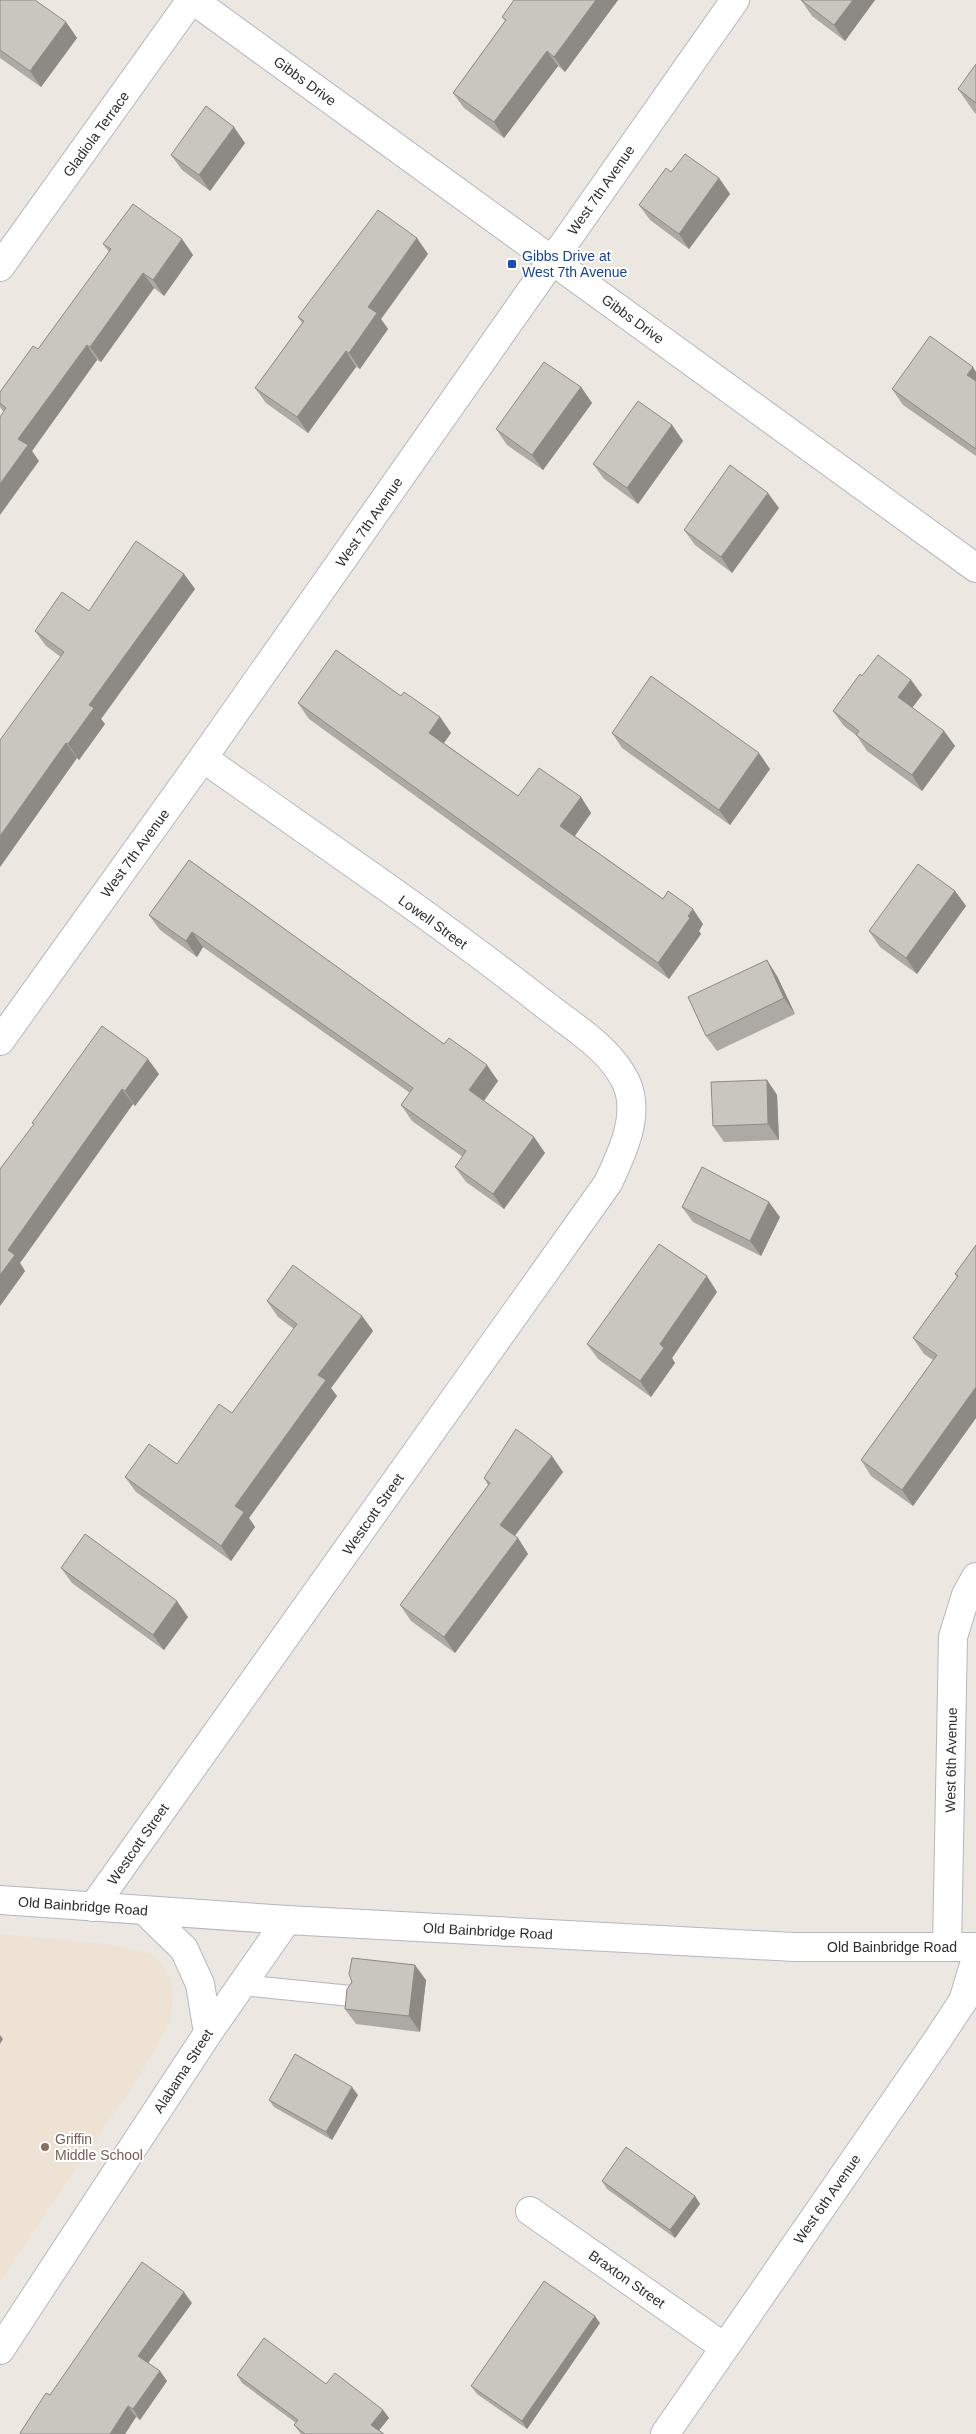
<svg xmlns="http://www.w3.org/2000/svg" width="976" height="2434" viewBox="0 0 976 2434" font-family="Arial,sans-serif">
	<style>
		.education { fill: #ede2d3 }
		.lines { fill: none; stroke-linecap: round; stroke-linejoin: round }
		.service-casing { stroke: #b5b7bf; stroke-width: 22 }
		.minor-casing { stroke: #b5b7bf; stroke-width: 30 }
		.tertiary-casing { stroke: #b5b7bf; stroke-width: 30 }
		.secondary-casing { stroke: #b5b7bf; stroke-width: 30 }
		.service { stroke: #fff; stroke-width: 20 }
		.minor { stroke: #fff; stroke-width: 28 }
		.tertiary { stroke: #fff; stroke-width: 28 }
		.secondary { stroke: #fff; stroke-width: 28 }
		.wall { fill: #ada9a4 }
		.shaded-wall { fill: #8d8a86 }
		.building { fill: #c9c5bf; stroke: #8d8a86 }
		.transit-dot { fill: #1a4fb4; stroke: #fff; stroke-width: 2 }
		.education-dot { fill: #8d6e63; stroke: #fff; stroke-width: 2 }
		.labels { text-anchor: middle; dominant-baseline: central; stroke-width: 4; stroke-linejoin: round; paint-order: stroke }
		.street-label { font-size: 14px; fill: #2d2d2d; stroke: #fff }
		.transit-label { font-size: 14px; fill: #164399; stroke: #fff; text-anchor: start }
		.education-label { font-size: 14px; fill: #785e54; stroke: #fff; text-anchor: start }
	</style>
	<rect width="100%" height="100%" fill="#ede7e1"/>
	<path class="education" d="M 0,1934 L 107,1944 L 153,1954 L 168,1974 L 173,1994 L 169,2024 L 140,2075 L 0,2281 Z"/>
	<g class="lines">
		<g class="service-casing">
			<path id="service" d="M 242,1985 L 351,1996"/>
		</g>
		<g class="minor-casing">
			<path id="minor" d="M 0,267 L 191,0
				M 93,1907 L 608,1183 C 622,1153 641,1115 626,1082 C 610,1048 573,1027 544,1004 C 435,918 317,839 203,758
				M 947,1947 L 953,1637 L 966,1595 L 976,1577
				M 530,2211 L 724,2347
				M 665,2434 L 938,2039 L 963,2001 L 976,1958"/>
		</g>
		<g class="tertiary-casing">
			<path id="tertiary" d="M 193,0 L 976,568
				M 0,1041 L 203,758 L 735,0
				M 145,1911 L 184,1949 L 200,1984 L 208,2033
				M 0,2350 L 208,2033 L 287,1920"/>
		</g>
		<g class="secondary-casing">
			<path id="secondary" d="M 0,1900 L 287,1920 L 794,1947 L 976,1947"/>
		</g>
		<use href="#service" class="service"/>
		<use href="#minor" class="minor"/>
		<use href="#tertiary" class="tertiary"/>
		<use href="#secondary" class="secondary"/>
	</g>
	<path class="wall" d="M 0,0 L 66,22 L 77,38 L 41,87 L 0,58 Z
		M 514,0 L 618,0 L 565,72 L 558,66 L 504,138 L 464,108 L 453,93 L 505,21 L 502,17 Z
		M 801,0 L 875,0 L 845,41 L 812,16 Z
		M 976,64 L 976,114 L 974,112 L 958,89 Z
		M 245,143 L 210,191 L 182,170 L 171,155 Z
		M 671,172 L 719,178 L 730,194 L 689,249 L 650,220 L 639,205 Z
		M 182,239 L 193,255 L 164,296 L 154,288 L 101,362 L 97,360 L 32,451 L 39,461 L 0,407 L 0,392 L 38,349 L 109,252 L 103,244 Z
		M 428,254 L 381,319 L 388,329 L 360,369 L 356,367 L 308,433 L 266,403 L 255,388 L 302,323 L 298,317 Z
		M 976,372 L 976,456 L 903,405 L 892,389 Z
		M 581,387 L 592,403 L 543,470 L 507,445 L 496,429 Z
		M 672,425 L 683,441 L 638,504 L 604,479 L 593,464 Z
		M 779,508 L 732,573 L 695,545 L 684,530 Z
		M 184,574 L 195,589 L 101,719 L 105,724 L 79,760 L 77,758 L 0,867 L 61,657 L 46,646 L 35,631 L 89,611 Z
		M 862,676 L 911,680 L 922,695 L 912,708 L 944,731 L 955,746 L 922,791 L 867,751 L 857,736 L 844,726 L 833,711 Z
		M 401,696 L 440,717 L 451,733 L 444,743 L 518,796 L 581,797 L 591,813 L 575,836 L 663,899 L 703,924 L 699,931 L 701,934 L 669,979 L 309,719 L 298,703 Z
		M 612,733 L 770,769 L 730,825 L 622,748 Z
		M 189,860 L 444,1044 L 498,1081 L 484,1101 L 534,1137 L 545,1153 L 504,1209 L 466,1182 L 455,1167 L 463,1157 L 412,1121 L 401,1105 L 410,1093 L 203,947 L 197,957 L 160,930 L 149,915 Z
		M 955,891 L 966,906 L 917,974 L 880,947 L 869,931 Z
		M 777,976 L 795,1014 L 717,1051 L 706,1036 Z
		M 159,1074 L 135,1106 L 133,1104 L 20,1263 L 25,1271 L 0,1306 L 34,1124 L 32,1123 Z
		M 767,1080 L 777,1095 L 779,1140 L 724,1142 L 713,1126 Z
		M 682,1207 L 780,1217 L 761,1256 L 693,1222 Z
		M 976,1245 L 976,1418 L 913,1506 L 871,1476 L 861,1460 L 933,1360 L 924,1354 L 913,1338 L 957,1277 L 955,1274 Z
		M 717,1292 L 672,1358 L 675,1363 L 651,1397 L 598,1359 L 587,1344 Z
		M 267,1301 L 362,1316 L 373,1331 L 331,1388 L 337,1396 L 249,1518 L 255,1527 L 231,1561 L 136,1492 L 125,1477 L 177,1464 L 232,1413 L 294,1329 L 278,1317 Z
		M 563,1472 L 514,1536 L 518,1538 L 528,1554 L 455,1653 L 411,1621 L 400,1605 L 488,1485 L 484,1478 Z
		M 61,1568 L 188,1617 L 164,1650 L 72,1583 Z
		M 426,1980 L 420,2032 L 356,2024 L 345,2009 L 352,1982 Z
		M 358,2095 L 332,2140 L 274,2107 L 269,2100 Z
		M 602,2181 L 695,2196 L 700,2204 L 675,2238 L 607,2189 Z
		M 192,2303 L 148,2363 L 160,2371 L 167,2381 L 140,2420 L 136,2417 L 125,2434 L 21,2434 L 20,2433 L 50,2395 Z
		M 600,2323 L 527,2429 L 477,2394 L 471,2386 Z
		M 237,2375 L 326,2384 L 383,2410 L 389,2418 L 379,2430 L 384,2434 L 301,2434 L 294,2425 L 296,2423 L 242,2383 Z"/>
	<path class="shaded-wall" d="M 596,0 L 618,0 L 565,72 L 554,57 Z
		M 853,0 L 875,0 L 845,41 L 834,25 Z
		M 66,22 L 77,38 L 41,87 L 30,71 Z
		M 547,51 L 558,66 L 504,138 L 494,122 Z
		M 234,127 L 245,143 L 210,191 L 199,175 Z
		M 719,178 L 730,194 L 689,249 L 679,234 Z
		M 417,238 L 428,254 L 381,319 L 388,329 L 360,369 L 349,353 L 368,307 Z
		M 182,239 L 193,255 L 164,296 L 153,280 Z
		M 143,273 L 154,288 L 101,362 L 90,347 Z
		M 87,345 L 97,360 L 32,451 L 39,461 L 0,515 L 0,484 L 18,439 Z
		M 346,351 L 356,367 L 308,433 L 297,417 Z
		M 973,367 L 976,372 L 976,387 L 967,375 Z
		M 581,387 L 592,403 L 543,470 L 532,455 Z
		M 672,425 L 683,441 L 638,504 L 627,488 Z
		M 768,493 L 779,508 L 732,573 L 721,557 Z
		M 184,574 L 195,589 L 101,719 L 105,724 L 79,760 L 68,744 L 89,705 Z
		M 911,680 L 922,695 L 908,713 L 898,697 Z
		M 440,717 L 451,733 L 440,748 L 429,733 Z
		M 944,731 L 955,746 L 922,791 L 912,775 Z
		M 66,743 L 77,758 L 0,867 L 0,836 Z
		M 759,753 L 770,769 L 730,825 L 719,810 Z
		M 581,797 L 591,813 L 571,841 L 560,826 Z
		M 955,891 L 966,906 L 917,974 L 906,958 Z
		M 693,909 L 703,924 L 699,931 L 701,934 L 669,979 L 658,963 Z
		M 192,932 L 203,947 L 197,957 L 186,941 Z
		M 767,960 L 777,976 L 795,1014 L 784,998 Z
		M 148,1059 L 159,1074 L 135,1106 L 125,1091 Z
		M 487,1065 L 498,1081 L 480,1106 L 469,1090 Z
		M 767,1080 L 777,1095 L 779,1140 L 768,1124 Z
		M 122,1089 L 133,1104 L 20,1263 L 25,1271 L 0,1306 L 0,1275 L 8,1250 Z
		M 534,1137 L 545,1153 L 504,1209 L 493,1194 Z
		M 769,1202 L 780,1217 L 761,1256 L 750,1241 Z
		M 707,1276 L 717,1292 L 672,1358 L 675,1363 L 651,1397 L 640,1381 L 660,1344 Z
		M 362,1316 L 373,1331 L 331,1388 L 337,1396 L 249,1518 L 255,1527 L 231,1561 L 221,1546 L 235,1506 L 318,1375 Z
		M 976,1387 L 976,1418 L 913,1506 L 902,1490 Z
		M 552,1456 L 563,1472 L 511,1541 L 500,1525 Z
		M 518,1538 L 528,1554 L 455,1653 L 444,1637 Z
		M 177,1601 L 188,1617 L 164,1650 L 153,1635 Z
		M 415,1965 L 426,1980 L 420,2032 L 409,2016 Z
		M 0,2035 L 3,2039 L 0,2044 Z
		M 352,2087 L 358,2095 L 332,2140 L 326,2132 Z
		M 695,2196 L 700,2204 L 675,2238 L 670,2230 Z
		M 184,2292 L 192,2303 L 146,2366 L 138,2356 Z
		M 595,2316 L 600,2323 L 527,2429 L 522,2421 Z
		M 160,2371 L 167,2381 L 140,2420 L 133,2409 Z
		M 128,2406 L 136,2417 L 125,2434 L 110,2434 Z
		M 383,2410 L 389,2418 L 377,2433 L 371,2425 Z"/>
	<path class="building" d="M 0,0 L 35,0 L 66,22 L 30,71 L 0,50 Z
		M 514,0 L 596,0 L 554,57 L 547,51 L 494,122 L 453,93 L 506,20 L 502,17 Z
		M 801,0 L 853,0 L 834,25 Z
		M 976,64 L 976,103 L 958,89 Z
		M 206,106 L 234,127 L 199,175 L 171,155 Z
		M 685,154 L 719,178 L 679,234 L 639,205 L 666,168 L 671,172 Z
		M 133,204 L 182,239 L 153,280 L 143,273 L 90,347 L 87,345 L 18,439 L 28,445 L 0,484 L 0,417 L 6,408 L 0,403 L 0,392 L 33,346 L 38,349 L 111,249 L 103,244 Z
		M 378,210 L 417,238 L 368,307 L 377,313 L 349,353 L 346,351 L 297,417 L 255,388 L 304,321 L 298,317 Z
		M 930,336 L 973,367 L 967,375 L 976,381 L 976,449 L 892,389 Z
		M 544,362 L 581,387 L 532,455 L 496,429 Z
		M 638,401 L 672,425 L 627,488 L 593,464 Z
		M 730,465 L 768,493 L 721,557 L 684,530 Z
		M 136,541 L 184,574 L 89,705 L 94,708 L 68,744 L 66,743 L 0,836 L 0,740 L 64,652 L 35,631 L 62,592 L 89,611 Z
		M 336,650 L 401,696 L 404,692 L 440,717 L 429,733 L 518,796 L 539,768 L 581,797 L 560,826 L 663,899 L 668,891 L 693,909 L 688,916 L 690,918 L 658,963 L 298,703 Z
		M 878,655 L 911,680 L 898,697 L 944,731 L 912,775 L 856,735 L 859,731 L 833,711 L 860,674 L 862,676 Z
		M 651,676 L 759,753 L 719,810 L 612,733 Z
		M 189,860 L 444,1044 L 449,1038 L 487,1065 L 469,1090 L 534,1137 L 493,1194 L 455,1167 L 466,1151 L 401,1105 L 413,1088 L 192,932 L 186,941 L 149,915 Z
		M 918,864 L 955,891 L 906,958 L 869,931 Z
		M 767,960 L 784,998 L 706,1036 L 688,997 Z
		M 102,1026 L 148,1059 L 125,1091 L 122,1089 L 8,1250 L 15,1255 L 0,1275 L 0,1169 L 34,1124 L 32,1123 Z
		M 767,1080 L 768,1124 L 713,1126 L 711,1082 Z
		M 702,1167 L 769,1202 L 750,1241 L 682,1207 Z
		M 659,1244 L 707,1276 L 660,1344 L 664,1348 L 640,1381 L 587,1344 Z
		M 976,1245 L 976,1387 L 902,1490 L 861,1460 L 937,1355 L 913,1338 L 958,1276 L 955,1274 Z
		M 293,1265 L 362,1316 L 318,1375 L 326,1380 L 235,1506 L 244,1512 L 221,1546 L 125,1477 L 149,1444 L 177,1464 L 219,1404 L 232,1413 L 297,1324 L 267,1301 Z
		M 516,1429 L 552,1456 L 500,1525 L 518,1538 L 444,1637 L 400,1605 L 490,1483 L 484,1478 Z
		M 85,1534 L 177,1601 L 153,1635 L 61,1568 Z
		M 352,1958 L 415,1965 L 409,2016 L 345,2009 L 347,1989 L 352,1982 L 349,1974 Z
		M 295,2054 L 352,2087 L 326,2132 L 269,2100 Z
		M 626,2147 L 695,2196 L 670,2230 L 602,2181 Z
		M 142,2262 L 184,2292 L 138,2356 L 160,2371 L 133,2409 L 128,2406 L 110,2434 L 22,2434 L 20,2433 L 46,2393 L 50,2395 Z
		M 544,2281 L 595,2316 L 522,2421 L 471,2386 Z
		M 264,2338 L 326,2384 L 335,2373 L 383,2410 L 371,2425 L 384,2434 L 305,2434 L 294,2425 L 298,2420 L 237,2375 Z"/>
	<rect class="transit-dot" x="507" y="259" width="10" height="10" rx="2.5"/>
	<circle class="education-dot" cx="45" cy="2147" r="5"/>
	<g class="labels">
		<g class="street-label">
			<text transform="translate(305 81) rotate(36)">Gibbs Drive</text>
			<text transform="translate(96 134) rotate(-54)">Gladiola Terrace</text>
			<text transform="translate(601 190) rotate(-55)">West 7th Avenue</text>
			<text transform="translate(633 319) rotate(36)">Gibbs Drive</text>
			<text transform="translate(369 522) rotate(-55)">West 7th Avenue</text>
			<text transform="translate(135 853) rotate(-54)">West 7th Avenue</text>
			<text transform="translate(433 922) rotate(36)">Lowell Street</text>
			<text transform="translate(373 1514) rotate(-55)">Westcott Street</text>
			<text transform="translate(951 1760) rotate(-89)">West 6th Avenue</text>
			<text transform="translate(138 1844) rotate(-55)">Westcott Street</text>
			<text transform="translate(83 1906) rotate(4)">Old Bainbridge Road</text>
			<text transform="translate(488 1931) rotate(3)">Old Bainbridge Road</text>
			<text x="892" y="1947">Old Bainbridge Road</text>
			<text transform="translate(183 2071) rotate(-57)">Alabama Street</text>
			<text transform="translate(827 2199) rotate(-55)">West 6th Avenue</text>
			<text transform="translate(627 2279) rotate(35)">Braxton Street</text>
		</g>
		<g class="transit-label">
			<text x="522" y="256">Gibbs Drive at<tspan x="522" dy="16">West 7th Avenue</tspan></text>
		</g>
		<g class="education-label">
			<text x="55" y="2139">Griffin<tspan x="55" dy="16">Middle School</tspan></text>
		</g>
	</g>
</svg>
